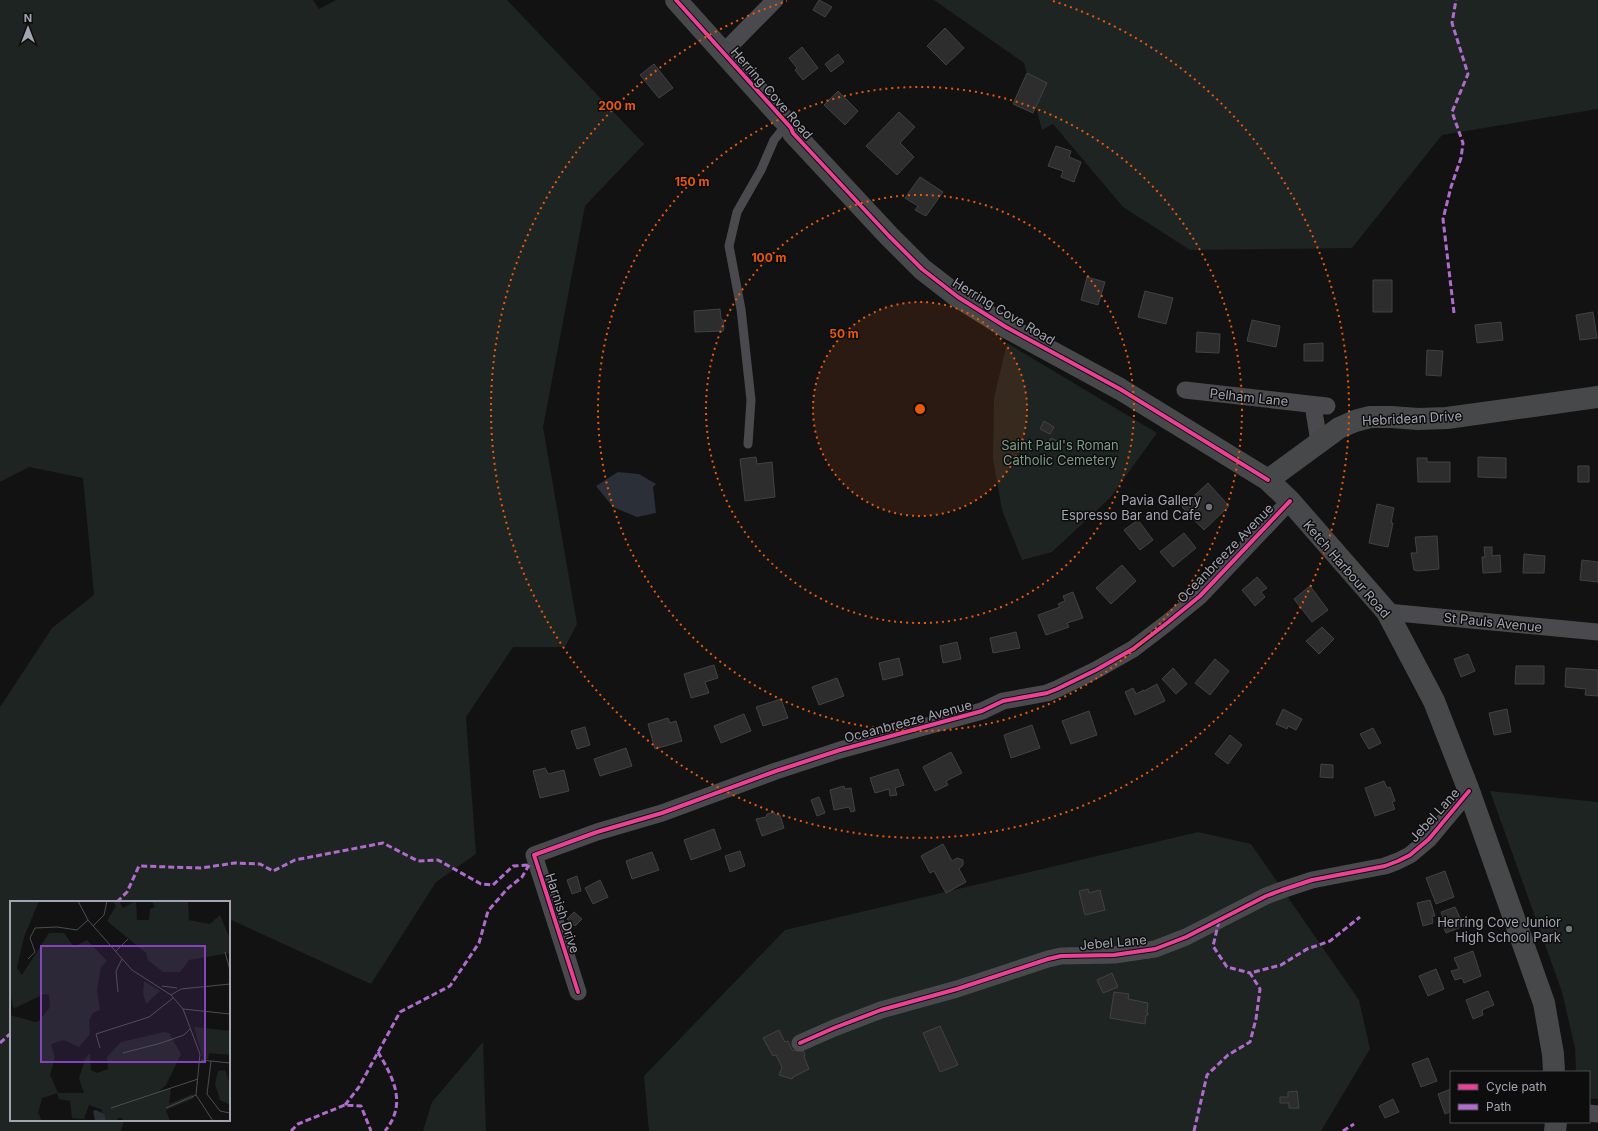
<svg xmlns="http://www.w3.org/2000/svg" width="1598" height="1131" viewBox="0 0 1598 1131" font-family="Inter,sans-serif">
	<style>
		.green { fill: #1e2421 }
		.water { fill: #2b3038 }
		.building { fill: #2d2d2e; stroke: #424246 }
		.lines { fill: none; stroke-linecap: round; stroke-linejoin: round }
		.service { stroke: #4a4a4e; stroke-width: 9 }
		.minor { stroke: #4a4a4e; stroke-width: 17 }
		.secondary { stroke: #47484a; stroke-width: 22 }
		.quiet { stroke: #b06ccc; stroke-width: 3; stroke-dasharray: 6 3; stroke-linecap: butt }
		.cycleway-casing { stroke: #0d0d0e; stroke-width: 6 }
		.cycleway { stroke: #ea4096; stroke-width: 4 }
		.ring { fill: none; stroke: #e8590c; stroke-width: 2; stroke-dasharray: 2 4 }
		.poi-dot { fill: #71727a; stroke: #0d0d0e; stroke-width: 1.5 }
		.labels { text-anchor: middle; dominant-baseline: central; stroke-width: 3; stroke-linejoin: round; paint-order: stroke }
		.street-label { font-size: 13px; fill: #a4a5b2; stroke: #0d0d0e }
		.park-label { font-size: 13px; fill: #7d9c87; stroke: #0d0d0e }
		.poi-label { font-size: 13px; fill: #a4a5b2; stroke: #0d0d0e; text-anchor: end }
		.inset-road { fill: none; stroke: #4c4d53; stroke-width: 1 }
		.view { fill: #8344bc; fill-opacity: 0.15; stroke: #8344bc; stroke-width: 2 }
		.inset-edge { fill: none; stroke: #a4a5b2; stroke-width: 2 }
		.centre { fill: #e8590c; stroke: #0d0d0e; stroke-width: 2 }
		.ring-label { font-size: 12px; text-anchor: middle; font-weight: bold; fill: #e8590c; stroke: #0d0d0e; stroke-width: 3; stroke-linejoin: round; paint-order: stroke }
	</style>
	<rect width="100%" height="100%" fill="#121213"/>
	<path class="green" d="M 0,0 L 313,0 L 319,9 L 336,0 L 507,0 L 644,144 L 585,206 L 543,427 L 577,624 L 565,647 L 513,647 L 466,717 L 476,854 L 436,882 L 371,984 L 229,919 L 229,902 L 11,902 L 11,1120 L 124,1120 L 121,1131 L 0,1131 L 0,707 L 52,628 L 94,595 L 83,478 L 29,467 L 0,482 Z
		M 934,0 L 1598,0 L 1598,109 L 1442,135 L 1352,248 L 1190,250 L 1123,207 L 1053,124 L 1042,130 L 1024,63 Z
		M 1007,343 L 1157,433 L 1110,498 L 1052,552 L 1022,560 L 1002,510 L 993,459 L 994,398 Z
		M 1490,791 L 1598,802 L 1598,1099 L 1589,1098 L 1589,1072 L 1576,1072 L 1575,1048 L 1562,992 Z
		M 1198,832 L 1251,844 L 1359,1000 L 1370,1049 L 1321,1131 L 649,1131 L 644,1076 L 785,930 Z
		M 483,1042 L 486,1131 L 423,1131 L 432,1102 Z"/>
	<path class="water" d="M 618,472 L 639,474 L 656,484 L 653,487 L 656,513 L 637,517 L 613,507 L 596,486 Z"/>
	<path class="building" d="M 819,0 L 832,7 L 825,17 L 813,10 Z
		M 945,28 L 964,48 L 946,65 L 927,46 Z
		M 802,47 L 818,68 L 803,80 L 795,70 L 797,68 L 789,58 Z
		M 838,54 L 844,62 L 831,72 L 825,64 Z
		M 654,64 L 673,88 L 659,98 L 640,75 Z
		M 1027,73 L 1047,83 L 1033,113 L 1013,104 Z
		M 838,91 L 858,111 L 845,125 L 824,105 Z
		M 899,112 L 915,127 L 900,143 L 914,157 L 897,175 L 866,146 Z
		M 1056,146 L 1071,151 L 1069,157 L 1081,162 L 1074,182 L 1061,177 L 1063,171 L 1048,166 Z
		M 920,177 L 943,192 L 926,216 L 915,210 L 918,206 L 905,198 Z
		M 1087,277 L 1105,282 L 1098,305 L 1081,300 Z
		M 1373,280 L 1392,280 L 1392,312 L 1373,312 Z
		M 1145,291 L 1173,298 L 1166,324 L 1138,317 Z
		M 720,309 L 721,319 L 723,320 L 724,328 L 723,331 L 695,332 L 694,311 Z
		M 1593,312 L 1597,338 L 1580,340 L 1576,315 Z
		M 1252,320 L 1280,326 L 1276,347 L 1247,341 Z
		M 1501,322 L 1503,340 L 1477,343 L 1475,325 Z
		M 1197,332 L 1220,334 L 1219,353 L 1196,352 Z
		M 1323,343 L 1323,361 L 1304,361 L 1304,344 Z
		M 1427,350 L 1443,351 L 1441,376 L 1426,375 Z
		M 1044,421 L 1054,427 L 1050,434 L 1040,429 Z
		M 1051,438 L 1061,443 L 1057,450 L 1047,445 Z
		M 756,457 L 757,464 L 772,462 L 775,497 L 745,501 L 740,459 Z
		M 1478,457 L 1506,458 L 1506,478 L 1478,477 Z
		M 1417,458 L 1427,458 L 1427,462 L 1450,462 L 1450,482 L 1418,482 Z
		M 1578,466 L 1589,466 L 1589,482 L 1578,482 Z
		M 1208,483 L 1229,506 L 1204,530 L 1182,507 Z
		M 1377,504 L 1394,508 L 1391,523 L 1393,523 L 1388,547 L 1369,543 Z
		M 1138,520 L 1153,540 L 1140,550 L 1124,530 Z
		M 1184,533 L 1196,548 L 1173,567 L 1160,552 Z
		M 1437,536 L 1439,569 L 1418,571 L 1414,570 L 1411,553 L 1417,553 L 1415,537 Z
		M 1484,547 L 1492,547 L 1492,556 L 1500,555 L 1501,572 L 1483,573 L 1482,557 L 1485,557 Z
		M 1524,554 L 1545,556 L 1544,573 L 1523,573 Z
		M 1582,560 L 1598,562 L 1598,582 L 1580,580 Z
		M 1122,565 L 1136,581 L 1111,604 L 1096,588 Z
		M 1257,577 L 1267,588 L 1261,592 L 1265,597 L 1255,606 L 1242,590 Z
		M 1310,586 L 1328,610 L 1312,622 L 1294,599 Z
		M 1073,592 L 1083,618 L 1067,623 L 1069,627 L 1046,635 L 1038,615 L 1060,607 L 1058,604 L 1065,601 L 1063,596 Z
		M 1322,627 L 1334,639 L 1319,654 L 1306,641 Z
		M 1016,632 L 1020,648 L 993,653 L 990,638 Z
		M 957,642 L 961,659 L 943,663 L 940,646 Z
		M 1468,654 L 1475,671 L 1461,677 L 1454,659 Z
		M 899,658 L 903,675 L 883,680 L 879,663 Z
		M 1215,659 L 1229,671 L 1210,695 L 1195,683 Z
		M 714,665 L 718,678 L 705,682 L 709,693 L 691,698 L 684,674 Z
		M 1516,666 L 1544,666 L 1544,684 L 1515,684 Z
		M 1173,668 L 1187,684 L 1176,694 L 1162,679 Z
		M 1566,668 L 1598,670 L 1598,696 L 1585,695 L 1586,689 L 1565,687 Z
		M 837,678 L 844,696 L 819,705 L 812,687 Z
		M 1157,684 L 1165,701 L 1135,715 L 1125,692 L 1133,688 L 1136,694 L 1144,690 L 1144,691 Z
		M 781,699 L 788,718 L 763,726 L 756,707 Z
		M 1283,709 L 1302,719 L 1296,730 L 1288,726 L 1287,729 L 1276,724 Z
		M 1507,709 L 1511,732 L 1494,735 L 1489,713 Z
		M 1089,711 L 1097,735 L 1071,744 L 1062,721 Z
		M 744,714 L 751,731 L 721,743 L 714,726 Z
		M 668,718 L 670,723 L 676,721 L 682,741 L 655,749 L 648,724 Z
		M 1032,725 L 1040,748 L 1011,758 L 1004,735 Z
		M 585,727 L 590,745 L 577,749 L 571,731 Z
		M 1373,728 L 1381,743 L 1369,749 L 1360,734 Z
		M 1230,735 L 1242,745 L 1228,764 L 1215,754 Z
		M 626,748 L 632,766 L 600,776 L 594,759 Z
		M 951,752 L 962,773 L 946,781 L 948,785 L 935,791 L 923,767 Z
		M 1321,764 L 1333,765 L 1333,778 L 1320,777 Z
		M 545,768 L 548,774 L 564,770 L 569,791 L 540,798 L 533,771 Z
		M 898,769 L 904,785 L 895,788 L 897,795 L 890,796 L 889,789 L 875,793 L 870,778 Z
		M 1384,781 L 1387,788 L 1390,787 L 1395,801 L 1392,802 L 1395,809 L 1375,816 L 1365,788 Z
		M 844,786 L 845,789 L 851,788 L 855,811 L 851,812 L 849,807 L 834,810 L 830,790 Z
		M 819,797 L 825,813 L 817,816 L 811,800 Z
		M 774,812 L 775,815 L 780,815 L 784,828 L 762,836 L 756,819 L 766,817 L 767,814 Z
		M 714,829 L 721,849 L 691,860 L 684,840 Z
		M 943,844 L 952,861 L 957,858 L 963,860 L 963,865 L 959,869 L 966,882 L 946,893 L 934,871 L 930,873 L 921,856 Z
		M 740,851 L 745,866 L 730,872 L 725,856 Z
		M 652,852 L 659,870 L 632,879 L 626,861 Z
		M 1445,871 L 1454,897 L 1436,904 L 1426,878 Z
		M 577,876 L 581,891 L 572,894 L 567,880 Z
		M 600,880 L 608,897 L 593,904 L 585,888 Z
		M 1088,889 L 1089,893 L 1100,890 L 1105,910 L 1085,915 L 1079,891 Z
		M 1430,900 L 1435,916 L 1432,916 L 1433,923 L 1423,926 L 1417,903 Z
		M 1455,907 L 1464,926 L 1446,933 L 1441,921 L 1444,920 L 1441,912 Z
		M 574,912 L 582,919 L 575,926 L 567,919 Z
		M 1473,951 L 1481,976 L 1464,983 L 1462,978 L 1455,980 L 1451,971 L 1459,969 L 1454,958 Z
		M 1436,969 L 1444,989 L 1428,996 L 1419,976 Z
		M 1112,973 L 1118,987 L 1103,993 L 1097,980 Z
		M 1488,991 L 1494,1005 L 1482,1010 L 1483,1015 L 1473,1019 L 1466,1000 Z
		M 1114,992 L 1129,994 L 1128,999 L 1148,1003 L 1147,1013 L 1148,1013 L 1148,1015 L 1146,1015 L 1145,1024 L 1110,1018 Z
		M 940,1026 L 958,1065 L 940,1072 L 923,1033 Z
		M 779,1030 L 785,1042 L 788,1041 L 792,1050 L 803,1051 L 805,1054 L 804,1057 L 809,1069 L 793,1077 L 792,1079 L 779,1075 L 782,1067 L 776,1055 L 773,1056 L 763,1038 Z
		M 1428,1058 L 1437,1081 L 1421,1087 L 1412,1064 Z
		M 1451,1089 L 1451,1111 L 1445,1114 L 1438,1094 Z
		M 1297,1091 L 1299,1108 L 1289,1108 L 1289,1103 L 1280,1103 L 1280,1097 L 1288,1097 L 1288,1092 Z
		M 1393,1099 L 1399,1112 L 1385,1118 L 1379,1106 Z"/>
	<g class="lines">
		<path class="service" d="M 748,444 L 751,400 L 741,309 L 729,246 L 737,212 L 761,170 L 774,140 L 787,124"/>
		<path class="minor" d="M 724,52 L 775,0
			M 1185,390 L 1327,406
			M 1313,405 L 1319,442
			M 1387,612 L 1598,632
			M 578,992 L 534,855 L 597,832 L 662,813 L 776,771 L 840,750 L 982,711 L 1003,701 L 1047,693 L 1057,689 L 1096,670 L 1133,649 L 1167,623 L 1200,596 L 1290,501
			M 800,1043 L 834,1028 L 881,1010 L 957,989 L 1048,959 L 1061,956 L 1114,955 L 1155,949 L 1186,937 L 1266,896 L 1282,890 L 1312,880 L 1385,866 L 1398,861 L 1410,855 L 1429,839 L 1469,791
			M 1589,1113 L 1598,1114"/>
		<path class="secondary" d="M 676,0 L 791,128 L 793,133 L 889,236 L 922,269 L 958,297 L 1006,327 L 1120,389 L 1268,480 L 1290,501 L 1387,612 L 1434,701 L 1469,791 L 1544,1003 L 1553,1054 L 1554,1072
			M 1268,480 L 1339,428 L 1355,421 L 1370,417 L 1391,417 L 1418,419 L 1447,418 L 1598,397
			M 1555,1131 L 1556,1122"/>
		<path class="quiet" d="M 1454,313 L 1443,219 L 1451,187 L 1461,158 L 1463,143 L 1452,112 L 1468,74 L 1452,23 L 1456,0
			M 117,902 L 127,892 L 139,866 L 201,868 L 235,863 L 260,864 L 273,871 L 295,860 L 383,843 L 418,861 L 438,860 L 481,884 L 493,885 L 513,866 L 529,865
			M 1219,921 L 1213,946 L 1227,967 L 1250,973
			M 0,1043 L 11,1033
			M 378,1052 C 394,1079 407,1104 385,1131
			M 345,1105 L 359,1087 L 400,1012 L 450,986 L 479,943 L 488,911 L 507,889 L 522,877 L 529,865
			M 291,1131 L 298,1124 L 345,1105 L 361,1106 L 371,1131
			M 1194,1131 L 1207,1075 L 1228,1055 L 1250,1042 L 1256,1019 L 1260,989 L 1250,973 L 1281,965 L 1307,949 L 1330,941 L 1360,917
			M 1343,1131 L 1354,1124"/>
		<g class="cycleway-casing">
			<path id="cycleway" d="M 676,0 L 791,128 L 793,133 L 889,236 L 922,269 L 958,297 L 1006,327 L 1120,389 L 1268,480
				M 578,992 L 534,855 L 597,832 L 662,813 L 776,771 L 840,750 L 982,711 L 1003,701 L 1047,693 L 1057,689 L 1096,670 L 1133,649 L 1167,623 L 1200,596 L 1290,501
				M 800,1043 L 834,1028 L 881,1010 L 957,989 L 1048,959 L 1061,956 L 1114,955 L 1155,949 L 1186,937 L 1266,896 L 1282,890 L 1312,880 L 1385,866 L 1398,861 L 1410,855 L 1429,839 L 1469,791"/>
		</g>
		<use href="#cycleway" class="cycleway"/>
	</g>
	<circle cx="920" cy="409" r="107" fill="#e8590c" fill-opacity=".12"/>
	<g class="ring">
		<circle cx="920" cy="409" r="107"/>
		<circle cx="920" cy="409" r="214"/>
		<circle cx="920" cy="409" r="322"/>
		<path d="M1053 1A429 429 0 1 1 787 1"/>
	</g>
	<g class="poi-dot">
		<circle cx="1209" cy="507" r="4"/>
		<circle cx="1569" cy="929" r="4"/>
	</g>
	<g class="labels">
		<g class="street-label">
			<text transform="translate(772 93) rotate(49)">Herring Cove Road</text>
			<text transform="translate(1004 311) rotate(31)">Herring Cove Road</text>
			<text transform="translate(1249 397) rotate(6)">Pelham Lane</text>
			<text transform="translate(1412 418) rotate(-3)">Hebridean Drive</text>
			<text transform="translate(1225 553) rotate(-46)">Oceanbreeze Avenue</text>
			<text transform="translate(1347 569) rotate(49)">Ketch Harbour Road</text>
			<text transform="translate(1493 622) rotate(6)">St Pauls Avenue</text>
			<text transform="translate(908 721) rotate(-15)">Oceanbreeze Avenue</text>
			<text transform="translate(1434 815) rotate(-48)">Jebel Lane</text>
			<text transform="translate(563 913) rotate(72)">Harnish Drive</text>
			<text transform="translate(1113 942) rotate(-5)">Jebel Lane</text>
		</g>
		<g class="park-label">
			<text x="1060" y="445">Saint Paul's Roman<tspan x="1060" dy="15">Catholic Cemetery</tspan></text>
		</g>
		<g class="poi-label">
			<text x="1201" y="500">Pavia Gallery<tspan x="1201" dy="15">Espresso Bar and Cafe</tspan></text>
			<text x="1561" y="922">Herring Cove Junior<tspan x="1561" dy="15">High School Park</tspan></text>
		</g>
	</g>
	<g transform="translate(10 901)">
		<rect width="220" height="220" fill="#121213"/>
		<path d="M 0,0 L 29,0 L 14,36 L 7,67 L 12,74 L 39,32 L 54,32 L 64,46 L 77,39 L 97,60 L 91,66 L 87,89 L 90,109 L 83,112 L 79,119 L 80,133 L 69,146 L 54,139 L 41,143 L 45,156 L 40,174 L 48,192 L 74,192 L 69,177 L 75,158 L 80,152 L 81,169 L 87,172 L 98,168 L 97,156 L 111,141 L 154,131 L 159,132 L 171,153 L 156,184 L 149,190 L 161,187 L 159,203 L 183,193 L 184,197 L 156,209 L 160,220 L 115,220 L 110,216 L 105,220 L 98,220 L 91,210 L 93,209 L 79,204 L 74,218 L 62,217 L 60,200 L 49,198 L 47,192 L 32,197 L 28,212 L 32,220 L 0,220 L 0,114 L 25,121 L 29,120 L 40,106 L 39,94 L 34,93 L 5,107 L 3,106 L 0,91 ZM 103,0 L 109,0 L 113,7 L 126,0 L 127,19 L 139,19 L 140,8 L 145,6 L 142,0 L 178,0 L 179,19 L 200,23 L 210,14 L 220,38 L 220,52 L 179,59 L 170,71 L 153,71 L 138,59 L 136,52 L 97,20 L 106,5 ZM 134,80 L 150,90 L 136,103 L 133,92 ZM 184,126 L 220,130 L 220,154 L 199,152 L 198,158 L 193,158 ZM 215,169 L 220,184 L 220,204 L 210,199 L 205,183 L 208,170 Z" fill="#1e2421"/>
		<path d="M 86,209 L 94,213 L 97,220 L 77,220 L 85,219 L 83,210 Z" fill="#2b3038"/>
		<path class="inset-road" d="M 68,0 L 78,19 L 122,69 L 161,94 L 173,108 L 190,153 L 186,194 L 203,220M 83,25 L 94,14 L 97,0M 105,51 L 118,38M 215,51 L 220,69M 18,58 L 25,51 L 20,37 L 25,27 L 47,26 L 67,29 L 78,19M 152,85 L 167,87M 108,91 L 106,70 L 112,58M 161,94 L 171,88 L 220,83M 173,108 L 220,113M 90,147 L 86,133 L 139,116 L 163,97M 113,152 L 151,142 L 174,134 L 180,128M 191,159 L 220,162M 201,160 L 197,193 L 210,210 L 220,212M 101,207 L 188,178M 156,207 L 186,194"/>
		<path class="view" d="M 31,45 L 195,45 L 195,161 L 31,161 Z"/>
		<rect width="220" height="220" class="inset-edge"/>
	</g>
	<circle cx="920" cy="409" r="6" class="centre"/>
	<g class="ring-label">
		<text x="617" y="110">200 m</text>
		<text x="692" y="186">150 m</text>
		<text x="769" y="262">100 m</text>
		<text x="844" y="338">50 m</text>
	</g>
	<rect x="1450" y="1071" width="140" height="52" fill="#0d0d0e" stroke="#494a50"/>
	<rect x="1458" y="1084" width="20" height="6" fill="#ea4096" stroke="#494a50"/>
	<text x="1486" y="1091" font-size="12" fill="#a4a5b2">Cycle path</text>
	<rect x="1458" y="1104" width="20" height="6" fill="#b06ccc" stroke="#494a50"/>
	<text x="1486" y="1111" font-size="12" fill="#a4a5b2">Path</text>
	<g transform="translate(28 28)" stroke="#0d0d0e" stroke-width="3" paint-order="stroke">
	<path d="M0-3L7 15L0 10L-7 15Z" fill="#a4a5b2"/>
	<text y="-6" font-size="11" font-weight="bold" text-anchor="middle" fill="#a4a5b2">N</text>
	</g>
</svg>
